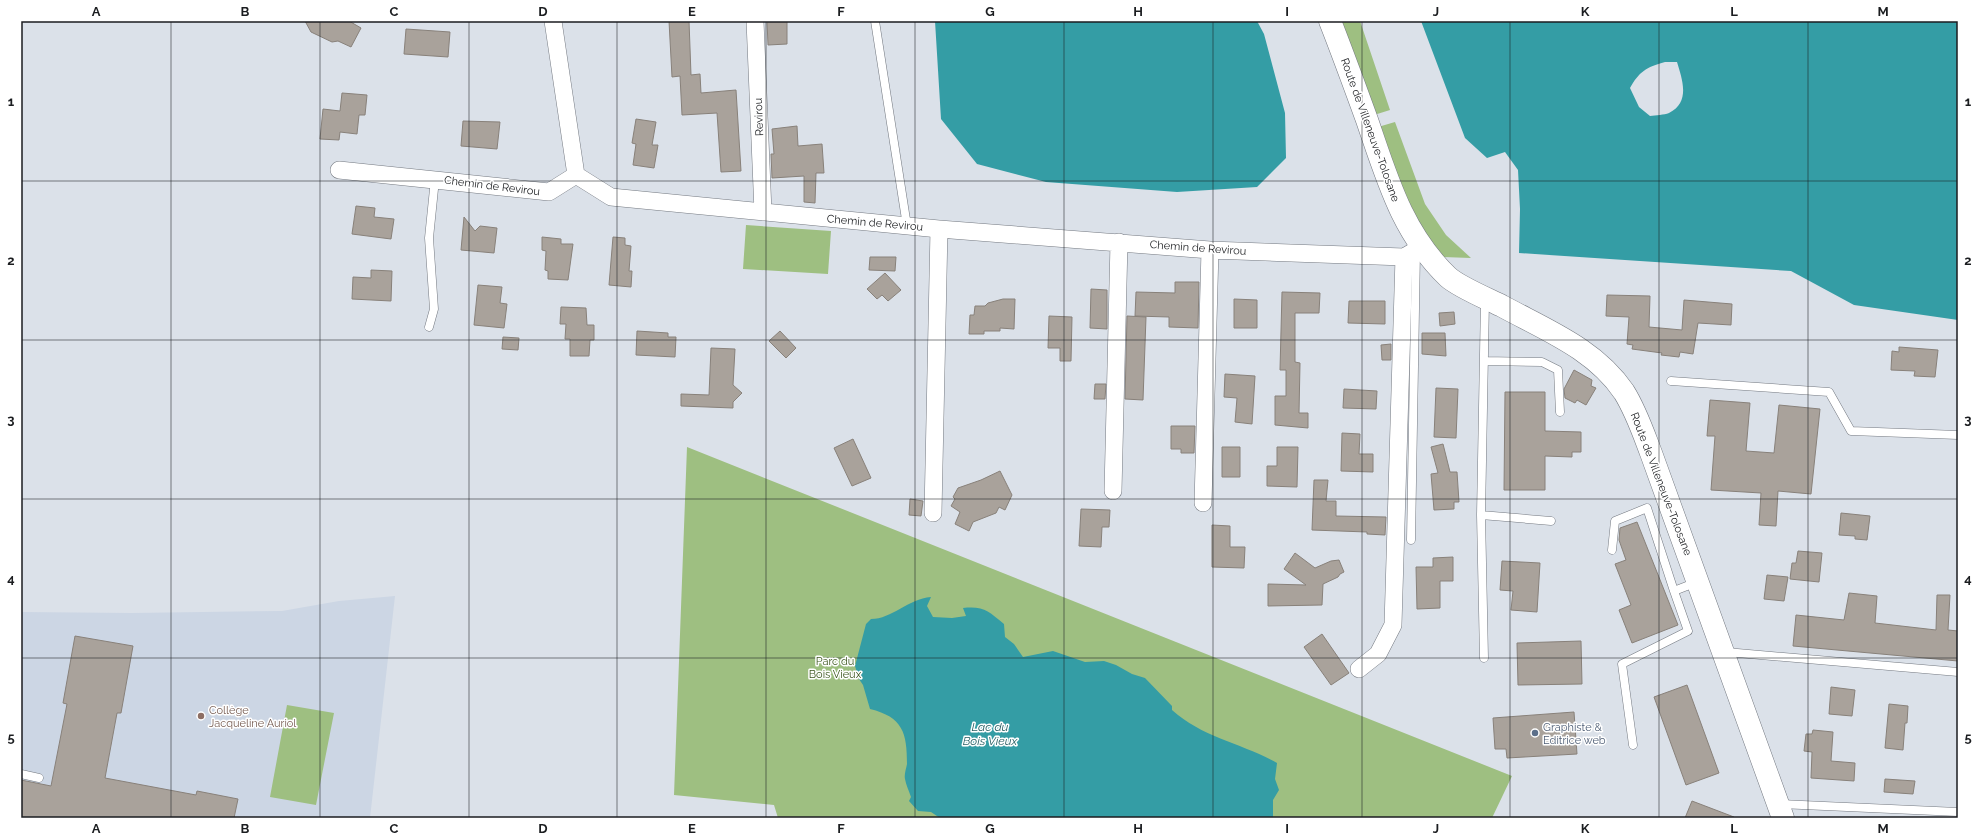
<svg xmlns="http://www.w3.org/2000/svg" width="1979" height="839" viewBox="0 0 1979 839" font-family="Raleway,sans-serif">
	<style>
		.built { fill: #ccd6e4 }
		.green { fill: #9ebf81 }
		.water { fill: #349da5; fill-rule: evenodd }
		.building { fill: #a9a29b; stroke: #88817a }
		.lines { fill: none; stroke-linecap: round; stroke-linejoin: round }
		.lane-casing { stroke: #747981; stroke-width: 9 }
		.street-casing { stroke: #747981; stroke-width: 18 }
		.secondary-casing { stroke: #747981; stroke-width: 23 }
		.lane { stroke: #fff; stroke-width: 8 }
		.street { stroke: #fff; stroke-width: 17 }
		.secondary { stroke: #fff; stroke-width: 22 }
		.grid { fill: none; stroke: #1b1d20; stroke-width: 1; stroke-opacity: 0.55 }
		.education-dot { fill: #8d6e63; stroke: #fff; stroke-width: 1.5 }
		.service-dot { fill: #5c6f8a; stroke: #fff; stroke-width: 1.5 }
		.labels { text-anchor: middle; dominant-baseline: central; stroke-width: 3; stroke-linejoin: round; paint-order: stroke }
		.street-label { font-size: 11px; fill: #1b1d20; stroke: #fff }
		.park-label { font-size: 11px; fill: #3b561e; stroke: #fff }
		.education-label { font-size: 11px; fill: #785e54; stroke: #fff; text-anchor: start }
		.service-label { font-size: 11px; fill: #4e5e75; stroke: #fff; text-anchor: start }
		.water-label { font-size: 12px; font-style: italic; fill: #275f63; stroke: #fff }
		.neatline { fill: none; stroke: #1b1d20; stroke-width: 1.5 }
		.grid-label { font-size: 13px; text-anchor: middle; font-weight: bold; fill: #1b1d20 }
	</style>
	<rect width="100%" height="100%" fill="#dbe1e9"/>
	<path class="built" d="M 395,596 L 370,818 L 21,818 L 21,612 L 132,613 L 282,611 L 339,601 Z"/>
	<path class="green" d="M 1340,21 L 1360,21 L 1390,110 L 1374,115 Z
		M 1395,122 L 1425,204 L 1446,235 L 1471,258 L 1443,257 L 1418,227 L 1378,127 Z
		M 746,225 L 831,231 L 828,274 L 743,269 Z
		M 687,447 L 1512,776 L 1492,818 L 778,818 L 774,805 L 674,795 Z
		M 287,705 L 334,713 L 316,805 L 270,797 Z"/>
	<path class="water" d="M 935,21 L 1257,21 L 1264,34 L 1285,113 L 1286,158 L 1257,187 L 1177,192 L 1046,182 L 977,164 L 941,119 Z
		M 1421,21 L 1958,21 L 1958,320 L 1854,305 L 1791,271 L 1519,253 L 1520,209 L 1518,170 L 1505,152 L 1487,158 L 1465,138 ZM 1665,62 L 1677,62 C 1682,79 1691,102 1669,113 C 1664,115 1656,115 1650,116 L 1639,107 L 1630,88 C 1639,72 1646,67 1665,62 Z
		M 931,597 L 927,606 L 933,617 L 952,618 L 966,616 L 963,608 C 984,606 988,611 1004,624 L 1005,637 L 1014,644 L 1023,657 L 1053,651 L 1085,662 L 1104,661 L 1116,665 L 1132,674 L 1145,678 L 1172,706 L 1172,710 C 1203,738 1242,743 1277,763 L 1275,779 L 1279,790 L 1273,800 L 1273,818 L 940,818 L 931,812 L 918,811 L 909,801 L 911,797 C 909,791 906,785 905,779 C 904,775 906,769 907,764 C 907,733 903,717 870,709 L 863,685 L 859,679 L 855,666 L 866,624 L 871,619 C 892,619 908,599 931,597 Z"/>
	<path class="building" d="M 305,21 L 349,21 L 361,28 L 351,47 L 338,41 L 332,42 L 311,32 Z
		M 669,21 L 689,21 L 691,75 L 700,74 L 701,93 L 736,90 L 741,171 L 721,172 L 717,113 L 682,115 L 680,76 L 672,77 Z
		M 767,21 L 787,21 L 787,44 L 768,45 Z
		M 406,29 L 450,32 L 448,57 L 404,54 Z
		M 342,93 L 367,95 L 365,115 L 359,115 L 357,134 L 340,132 L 339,140 L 320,139 L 323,109 L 340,111 Z
		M 636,119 L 656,122 L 652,145 L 658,145 L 654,168 L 633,165 L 636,144 L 632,143 Z
		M 463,121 L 500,122 L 497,149 L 461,146 Z
		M 797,126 L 798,146 L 822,144 L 824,173 L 816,173 L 815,203 L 804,202 L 804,176 L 772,178 L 771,154 L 774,154 L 772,129 Z
		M 356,206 L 375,208 L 374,217 L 394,219 L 391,239 L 352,234 Z
		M 464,217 L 475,231 L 480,226 L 497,228 L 494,253 L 461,250 Z
		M 542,237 L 561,239 L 561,244 L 573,244 L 568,280 L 548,279 L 548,271 L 545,270 L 546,251 L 542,250 Z
		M 613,237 L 625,238 L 625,245 L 631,246 L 629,271 L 632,271 L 631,287 L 609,285 Z
		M 870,257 L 896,257 L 895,271 L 869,270 Z
		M 371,270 L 392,271 L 391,301 L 352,299 L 353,277 L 371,278 Z
		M 885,273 L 901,290 L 888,301 L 882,295 L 877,299 L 867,289 Z
		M 1175,282 L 1199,282 L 1198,328 L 1169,327 L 1169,317 L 1135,316 L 1136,292 L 1175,293 Z
		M 478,285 L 502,287 L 500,303 L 507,304 L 504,328 L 474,325 Z
		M 1091,289 L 1107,290 L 1107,329 L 1090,328 Z
		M 1282,292 L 1320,293 L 1319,313 L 1295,313 L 1295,362 L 1300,363 L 1299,413 L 1308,413 L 1308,428 L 1275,425 L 1275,396 L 1286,396 L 1286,370 L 1280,370 Z
		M 1607,295 L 1650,296 L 1649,327 L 1682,330 L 1684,300 L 1732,304 L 1731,325 L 1698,323 L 1693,354 L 1680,352 L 1679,357 L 1661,355 L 1662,353 L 1632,349 L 1633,345 L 1627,344 L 1629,317 L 1606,316 Z
		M 1003,299 L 1015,299 L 1014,329 L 1000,328 L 1000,331 L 984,331 L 984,334 L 969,334 L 970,315 L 974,315 L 975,306 L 985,306 L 988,303 Z
		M 1234,299 L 1257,300 L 1257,328 L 1234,328 Z
		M 1349,301 L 1385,301 L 1385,324 L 1348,323 Z
		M 561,307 L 586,308 L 587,325 L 594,325 L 594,340 L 590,340 L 589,356 L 570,356 L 570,339 L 565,339 L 566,324 L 560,324 Z
		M 1454,312 L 1455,324 L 1440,326 L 1439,313 Z
		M 1049,316 L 1072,317 L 1071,361 L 1060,361 L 1060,348 L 1048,348 Z
		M 1127,316 L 1146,317 L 1143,400 L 1125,399 Z
		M 637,331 L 668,333 L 668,337 L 676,337 L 675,357 L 636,355 Z
		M 780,331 L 796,348 L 786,358 L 769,341 Z
		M 1422,333 L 1445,333 L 1446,356 L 1422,354 Z
		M 503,337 L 519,338 L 518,350 L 502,349 Z
		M 1391,344 L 1391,360 L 1382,360 L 1381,345 Z
		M 1899,347 L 1938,350 L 1935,377 L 1914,376 L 1915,371 L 1891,370 L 1892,351 L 1899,352 Z
		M 711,348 L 735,349 L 733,385 L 742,393 L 733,402 L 733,408 L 681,406 L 681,394 L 709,395 Z
		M 1574,370 L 1592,380 L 1591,386 L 1596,388 L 1586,405 L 1577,400 L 1575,403 L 1565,398 L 1564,389 Z
		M 1225,374 L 1255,376 L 1252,424 L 1235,422 L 1237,398 L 1224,397 Z
		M 1095,384 L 1106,384 L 1105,399 L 1094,399 Z
		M 1436,388 L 1458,389 L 1456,438 L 1434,437 Z
		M 1344,389 L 1377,391 L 1376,409 L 1343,408 Z
		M 1505,392 L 1545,392 L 1545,431 L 1581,432 L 1581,452 L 1572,452 L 1572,457 L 1545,456 L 1545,490 L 1504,490 Z
		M 1710,400 L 1750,403 L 1746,451 L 1774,453 L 1779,405 L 1820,409 L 1811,494 L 1778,491 L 1776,526 L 1759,525 L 1761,493 L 1711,490 L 1715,436 L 1707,436 Z
		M 1171,426 L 1195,426 L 1194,453 L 1181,453 L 1181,449 L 1171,449 Z
		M 1342,433 L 1360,434 L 1359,454 L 1373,454 L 1373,472 L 1341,471 Z
		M 853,439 L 871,478 L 852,486 L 834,448 Z
		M 1443,444 L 1450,472 L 1457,472 L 1459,502 L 1454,502 L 1454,509 L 1434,510 L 1431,474 L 1438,473 L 1431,447 Z
		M 1222,447 L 1240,447 L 1240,477 L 1222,477 Z
		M 1277,447 L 1298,447 L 1297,487 L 1267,486 L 1267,466 L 1277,466 Z
		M 1000,471 L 1012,495 L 1005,510 L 999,507 L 996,513 L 973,522 L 969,531 L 955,524 L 960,512 L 951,506 L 955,499 L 953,497 L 958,488 L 981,480 Z
		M 1314,480 L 1328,480 L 1326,501 L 1336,501 L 1336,516 L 1386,517 L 1385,535 L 1367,534 L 1367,532 L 1312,530 Z
		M 910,499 L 923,501 L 921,516 L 909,515 Z
		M 1081,509 L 1110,510 L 1109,527 L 1102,527 L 1101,547 L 1079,546 Z
		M 1841,513 L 1870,516 L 1867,540 L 1855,539 L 1855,536 L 1839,535 Z
		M 1637,522 L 1678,625 L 1632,643 L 1619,610 L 1631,605 L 1615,564 L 1626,560 L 1619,540 L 1620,528 Z
		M 1212,525 L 1230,526 L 1230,547 L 1245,547 L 1244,568 L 1212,567 Z
		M 1798,551 L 1822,553 L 1819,582 L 1790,579 L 1792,563 L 1796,563 Z
		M 1295,553 L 1315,568 L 1331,561 L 1339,560 L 1344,572 L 1340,574 L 1338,577 L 1323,584 L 1322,605 L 1268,606 L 1268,584 L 1306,585 L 1284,569 Z
		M 1453,557 L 1453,581 L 1440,581 L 1440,608 L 1417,609 L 1416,567 L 1433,567 L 1433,558 Z
		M 1502,561 L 1540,563 L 1537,612 L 1511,610 L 1513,591 L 1500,590 Z
		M 1767,575 L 1788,577 L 1784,601 L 1764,599 Z
		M 1849,593 L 1877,596 L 1875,623 L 1936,630 L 1937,595 L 1950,595 L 1948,630 L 1958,631 L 1958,661 L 1793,646 L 1796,615 L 1844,620 Z
		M 1322,634 L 1349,673 L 1331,685 L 1304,647 Z
		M 75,636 L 133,646 L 121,713 L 117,713 L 105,778 L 196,795 L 197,791 L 238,799 L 234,818 L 21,818 L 21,780 L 51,786 L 67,704 L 63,703 Z
		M 1581,641 L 1582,684 L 1518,685 L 1517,643 Z
		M 1687,685 L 1719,773 L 1686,785 L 1654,697 Z
		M 1831,687 L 1855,690 L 1852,716 L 1829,714 Z
		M 1889,704 L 1908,706 L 1907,723 L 1905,723 L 1903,750 L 1885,748 Z
		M 1574,712 L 1577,754 L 1507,758 L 1506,749 L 1495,749 L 1493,718 Z
		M 1813,730 L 1833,732 L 1831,761 L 1855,763 L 1854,781 L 1811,778 L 1812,752 L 1804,751 L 1806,734 L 1812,734 Z
		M 1885,779 L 1915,781 L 1913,794 L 1884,792 Z
		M 1692,801 L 1734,817 L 1734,818 L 1685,818 Z"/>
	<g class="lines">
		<g class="lane-casing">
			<path id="lane" d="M 875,21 L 907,226
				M 1485,300 L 1481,515 L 1551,521
				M 429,327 L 434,309 L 429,238 L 435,179
				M 1484,361 L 1542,362 L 1558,370 L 1560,412
				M 1671,381 L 1829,392 L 1851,431 L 1958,435
				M 1481,515 L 1484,658
				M 1411,540 L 1416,251
				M 1612,550 L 1615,521 L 1647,508 L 1674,591
				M 1726,652 L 1958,672
				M 1633,745 L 1622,664 L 1688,631 L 1674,591 L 1697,582
				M 21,774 L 39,778
				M 1780,804 L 1958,812"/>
		</g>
		<g class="street-casing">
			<path id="street" d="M 553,21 L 576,175
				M 755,21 L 763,212
				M 339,170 L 549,192 L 576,175 L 611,197 L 939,229 L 1210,250 L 1404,257 L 1421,247
				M 1113,491 L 1119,242
				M 1203,503 L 1210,250
				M 933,513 L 939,229
				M 1359,669 L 1378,654 L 1393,625 L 1404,257"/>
		</g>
		<g class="secondary-casing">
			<path id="secondary" d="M 1330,21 C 1343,54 1355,87 1367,120 C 1387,178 1402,233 1448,277 C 1459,287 1488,299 1502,306 C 1546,330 1595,349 1624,392 C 1636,411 1643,432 1651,453 L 1783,818"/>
		</g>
		<use href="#lane" class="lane"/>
		<use href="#street" class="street"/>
		<use href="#secondary" class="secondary"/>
	</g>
	<path class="grid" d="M 171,21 L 171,818M 320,21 L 320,818M 469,21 L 469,818M 617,21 L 617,818M 766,21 L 766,818M 915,21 L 915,818M 1064,21 L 1064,818M 1213,21 L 1213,818M 1362,21 L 1362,818M 1510,21 L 1510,818M 1659,21 L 1659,818M 1808,21 L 1808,818M 21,181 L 1958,181M 21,340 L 1958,340M 21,499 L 1958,499M 21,658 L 1958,658"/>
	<circle class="education-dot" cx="201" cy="716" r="4"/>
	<circle class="service-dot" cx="1535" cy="733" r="4"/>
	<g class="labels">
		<g class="street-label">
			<text transform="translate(759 117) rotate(-92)">Revirou</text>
			<text transform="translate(1370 130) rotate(70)">Route de Villeneuve-Tolosane</text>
			<text transform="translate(492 186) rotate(7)">Chemin de Revirou</text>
			<text transform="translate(875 223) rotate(5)">Chemin de Revirou</text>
			<text transform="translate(1198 248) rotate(4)">Chemin de Revirou</text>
			<text transform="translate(1661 484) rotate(69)">Route de Villeneuve-Tolosane</text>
		</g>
		<g class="park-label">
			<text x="835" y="661">Parc du<tspan x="835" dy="13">Bois Vieux</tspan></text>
		</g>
		<g class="education-label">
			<text x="209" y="710">Collège<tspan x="209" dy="13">Jacqueline Auriol</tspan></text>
		</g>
		<g class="service-label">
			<text x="1543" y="727">Graphiste &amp;<tspan x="1543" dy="13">Editrice web</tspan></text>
		</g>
		<g class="water-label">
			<text x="990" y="727">Lac du<tspan x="990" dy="14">Bois Vieux</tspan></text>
		</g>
	</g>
	<rect width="1979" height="839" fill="none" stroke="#ffffff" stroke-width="44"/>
	<rect x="22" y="22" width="1935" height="795" class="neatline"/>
	<g class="grid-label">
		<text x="96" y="16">A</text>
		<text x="245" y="16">B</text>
		<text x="394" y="16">C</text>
		<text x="543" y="16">D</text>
		<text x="692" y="16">E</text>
		<text x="841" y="16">F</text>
		<text x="990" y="16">G</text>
		<text x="1138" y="16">H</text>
		<text x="1287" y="16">I</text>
		<text x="1436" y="16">J</text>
		<text x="1585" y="16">K</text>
		<text x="1734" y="16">L</text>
		<text x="1883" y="16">M</text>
		<text x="11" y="106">1</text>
		<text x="1968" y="106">1</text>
		<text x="11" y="265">2</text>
		<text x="1968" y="265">2</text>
		<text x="11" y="424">3</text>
		<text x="1968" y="424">3</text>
		<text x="11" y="583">4</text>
		<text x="1968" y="583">4</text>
		<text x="11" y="742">5</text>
		<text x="1968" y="742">5</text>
		<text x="96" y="833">A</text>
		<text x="245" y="833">B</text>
		<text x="394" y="833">C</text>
		<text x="543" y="833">D</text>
		<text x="692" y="833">E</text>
		<text x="841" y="833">F</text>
		<text x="990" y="833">G</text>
		<text x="1138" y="833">H</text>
		<text x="1287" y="833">I</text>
		<text x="1436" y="833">J</text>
		<text x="1585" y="833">K</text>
		<text x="1734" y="833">L</text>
		<text x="1883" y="833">M</text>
	</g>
</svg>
